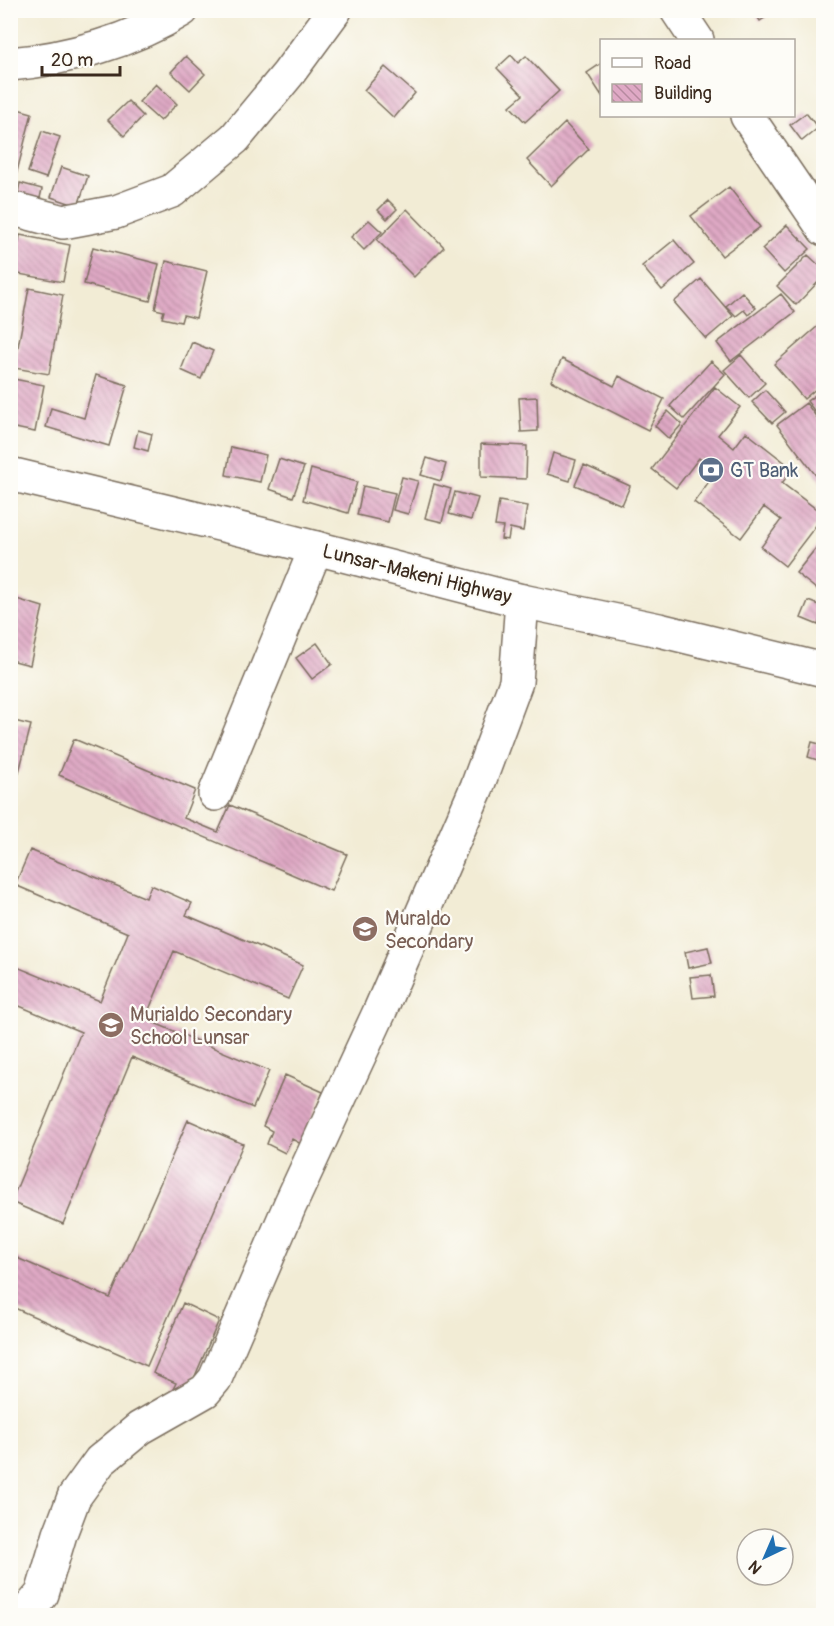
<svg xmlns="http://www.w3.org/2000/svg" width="834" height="1626" viewBox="0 0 834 1626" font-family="Pangolin,sans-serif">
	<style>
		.building { fill: url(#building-back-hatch) }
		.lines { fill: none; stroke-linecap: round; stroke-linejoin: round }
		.minor-casing { stroke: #7b6e5e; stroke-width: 36 }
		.major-casing { stroke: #7b6e5e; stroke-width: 36 }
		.minor { stroke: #fff; stroke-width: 33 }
		.major { stroke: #fff; stroke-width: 33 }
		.labels { text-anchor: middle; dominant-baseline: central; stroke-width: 4.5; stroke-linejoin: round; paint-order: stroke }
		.service-label { font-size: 20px; fill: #4e5e75; stroke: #fdfcf7; text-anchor: start }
		.street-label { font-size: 20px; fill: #3b2a1e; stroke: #fdfcf7 }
		.education-label { font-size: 20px; fill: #785e54; stroke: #fdfcf7; text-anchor: start }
	</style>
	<defs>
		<pattern id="building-back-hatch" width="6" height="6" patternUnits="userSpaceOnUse" patternTransform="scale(1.5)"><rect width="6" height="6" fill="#dfa9c5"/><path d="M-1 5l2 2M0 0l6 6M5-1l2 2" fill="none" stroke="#b68a9f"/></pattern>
	</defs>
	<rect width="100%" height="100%" fill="#fdfcf7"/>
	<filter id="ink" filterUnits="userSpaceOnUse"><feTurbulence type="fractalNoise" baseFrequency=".0167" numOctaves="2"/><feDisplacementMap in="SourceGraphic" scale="12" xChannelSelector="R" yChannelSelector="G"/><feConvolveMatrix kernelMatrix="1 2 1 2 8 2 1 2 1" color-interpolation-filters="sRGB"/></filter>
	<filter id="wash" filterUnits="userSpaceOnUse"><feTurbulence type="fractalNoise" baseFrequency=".008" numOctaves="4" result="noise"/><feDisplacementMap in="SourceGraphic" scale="24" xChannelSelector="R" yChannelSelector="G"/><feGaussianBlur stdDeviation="1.35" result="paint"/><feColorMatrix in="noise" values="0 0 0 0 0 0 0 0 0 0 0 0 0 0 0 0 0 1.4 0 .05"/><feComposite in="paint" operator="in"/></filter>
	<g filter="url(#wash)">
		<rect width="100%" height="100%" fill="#f2ecd5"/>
		<g id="blocks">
			<path class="building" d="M 753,10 L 777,10 L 760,21 Z
				M 511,55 L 518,63 L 526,56 L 559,91 L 525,122 L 510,106 L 523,95 L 497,68 Z
				M 186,56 L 205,74 L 190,90 L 171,72 Z
				M 602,63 L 602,96 L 587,73 Z
				M 385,67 L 415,93 L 394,118 L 364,90 Z
				M 156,84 L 177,104 L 160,121 L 139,102 Z
				M 128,101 L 143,116 L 124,136 L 108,120 Z
				M 10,107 L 32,113 L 13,187 L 10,187 Z
				M 806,113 L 818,128 L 802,141 L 790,125 Z
				M 565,123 L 589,149 L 551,186 L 527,160 Z
				M 42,131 L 60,137 L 46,178 L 28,172 Z
				M 61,167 L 88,176 L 78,206 L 51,197 Z
				M 20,183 L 42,189 L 38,207 L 16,202 Z
				M 729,187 L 760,227 L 722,256 L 691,216 Z
				M 388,200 L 397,209 L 387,219 L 378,210 Z
				M 407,209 L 444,247 L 414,277 L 377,240 Z
				M 369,220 L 382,232 L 364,250 L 351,237 Z
				M 787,225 L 810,249 L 784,273 L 762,249 Z
				M 20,235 L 70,245 L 63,282 L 13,273 Z
				M 674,240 L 694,264 L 662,290 L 642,266 Z
				M 93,247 L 159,264 L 150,301 L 84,284 Z
				M 808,255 L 824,270 L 824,276 L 796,305 L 777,286 Z
				M 166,261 L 207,271 L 196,318 L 183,315 L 181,322 L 162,318 L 164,311 L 155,309 Z
				M 701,279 L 733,316 L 706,339 L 674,302 Z
				M 29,288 L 63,295 L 49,374 L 14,368 Z
				M 742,292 L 756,308 L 748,315 L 744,310 L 736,316 L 726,306 Z
				M 781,294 L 795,312 L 731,361 L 717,343 Z
				M 818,326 L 824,332 L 824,382 L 804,399 L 774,364 Z
				M 192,342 L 213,351 L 201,379 L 181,370 Z
				M 741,355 L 765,383 L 749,398 L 724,370 Z
				M 562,359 L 614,386 L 619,376 L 664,399 L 648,430 L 551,381 Z
				M 711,361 L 725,374 L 684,419 L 670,406 Z
				M 96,375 L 127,385 L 109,446 L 46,427 L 51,408 L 84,418 Z
				M 14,379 L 44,385 L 35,432 L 10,427 L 10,396 Z
				M 715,387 L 740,407 L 718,435 L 734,448 L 746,432 L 793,469 L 782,483 L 824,515 L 785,566 L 761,547 L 781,520 L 764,507 L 741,538 L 694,502 L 716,472 L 699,458 L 676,488 L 652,469 Z
				M 824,389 L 824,412 L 818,416 L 807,401 Z
				M 765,390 L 785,412 L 772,423 L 752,402 Z
				M 537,397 L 538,431 L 521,432 L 519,398 Z
				M 806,403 L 824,427 L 824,486 L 777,425 Z
				M 668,411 L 682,424 L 669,439 L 655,426 Z
				M 138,430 L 152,434 L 148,451 L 134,447 Z
				M 481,444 L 527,446 L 526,479 L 481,477 Z
				M 231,447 L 266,455 L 260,482 L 226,475 Z
				M 553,453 L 576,460 L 570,481 L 547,474 Z
				M 427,458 L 446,464 L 441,481 L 421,475 Z
				M 279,459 L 304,467 L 293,497 L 269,489 Z
				M 584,465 L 630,486 L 622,505 L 575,485 Z
				M 311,469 L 357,482 L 348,513 L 303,500 Z
				M 402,477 L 418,481 L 408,514 L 393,510 Z
				M 434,484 L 451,489 L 442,522 L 425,518 Z
				M 363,486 L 395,493 L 388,522 L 357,515 Z
				M 455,492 L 478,498 L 471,520 L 449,514 Z
				M 499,501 L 527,506 L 523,531 L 510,528 L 508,540 L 501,539 L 503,527 L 495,526 Z
				M 824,538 L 824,588 L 820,592 L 796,573 Z
				M 10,597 L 43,607 L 30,665 L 10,660 Z
				M 808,601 L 824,607 L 818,625 L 801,618 Z
				M 317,643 L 332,664 L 312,679 L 296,658 Z
				M 10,720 L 31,725 L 19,772 L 10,770 Z
				M 74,739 L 195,790 L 184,818 L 218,832 L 230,805 L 347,854 L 331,891 L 59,775 Z
				M 812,742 L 824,745 L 824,762 L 808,757 Z
				M 30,850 L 146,898 L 151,885 L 192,903 L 186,915 L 303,965 L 288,999 L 174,951 L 145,1019 L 269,1071 L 253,1108 L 132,1057 L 63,1224 L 11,1202 L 81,1032 L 10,1002 L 10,964 L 100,1001 L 128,933 L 15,885 Z
				M 708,947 L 712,963 L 688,968 L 685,952 Z
				M 711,975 L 714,996 L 693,998 L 690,977 Z
				M 285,1075 L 323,1092 L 301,1144 L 292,1139 L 285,1153 L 267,1144 L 272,1131 L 263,1126 Z
				M 188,1120 L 243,1144 L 147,1366 L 10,1306 L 10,1255 L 110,1298 Z
				M 183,1303 L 219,1320 L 186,1397 L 172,1391 L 176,1383 L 153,1373 Z"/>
		</g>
	</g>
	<g filter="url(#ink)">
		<use href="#blocks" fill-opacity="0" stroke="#7b6e5e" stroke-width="1.5"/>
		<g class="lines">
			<g class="minor-casing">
				<path id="minor" d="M 677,10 L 697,40
					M 10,64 C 68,59 132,41 182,10
					M 747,116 L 824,229
					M 10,208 L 63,222 L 116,212 L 172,191 L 235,138 L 288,74 L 335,10
					M 215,794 L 316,548
					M 13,1616 L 26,1613 L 42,1594 L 60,1534 L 74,1497 L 100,1461 L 140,1428 L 205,1391 L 215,1379 L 290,1205 L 379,1013 L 477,787 L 516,682 L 522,601"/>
			</g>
			<g class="major-casing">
				<path id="major" d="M 10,474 L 273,537 L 522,601 L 659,630 L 824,670"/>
			</g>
			<use href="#minor" class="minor"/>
			<use href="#major" class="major"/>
		</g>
	</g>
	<defs>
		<g id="bank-disc" transform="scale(1.35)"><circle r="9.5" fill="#5c6f8a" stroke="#fdfcf7"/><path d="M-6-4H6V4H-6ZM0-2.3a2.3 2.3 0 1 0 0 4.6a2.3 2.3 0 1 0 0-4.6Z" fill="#fff"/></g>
		<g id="school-disc" transform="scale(1.35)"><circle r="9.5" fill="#8d6e63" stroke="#fdfcf7"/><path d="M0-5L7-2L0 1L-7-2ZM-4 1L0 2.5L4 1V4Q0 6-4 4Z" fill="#fff"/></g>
	</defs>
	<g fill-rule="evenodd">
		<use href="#bank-disc" x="711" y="470"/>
		<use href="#school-disc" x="365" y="929"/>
		<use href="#school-disc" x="111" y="1025"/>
	</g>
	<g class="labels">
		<g class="service-label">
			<text x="730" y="470">GT Bank</text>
		</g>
		<g class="street-label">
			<text transform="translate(417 574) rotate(14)">Lunsar-Makeni Highway</text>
		</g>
		<g class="education-label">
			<text x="385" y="918">Muraldo<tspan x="385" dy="23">Secondary</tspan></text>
			<text x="130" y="1014">Murialdo Secondary<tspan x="130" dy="23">School Lunsar</tspan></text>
		</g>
	</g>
	<rect width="834" height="1626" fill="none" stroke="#fdfcf7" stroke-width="36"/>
	<rect x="600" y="39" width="195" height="78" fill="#fdfcf7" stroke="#afa8a0" stroke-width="1.5"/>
	<rect x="612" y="58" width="30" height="9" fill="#ffffff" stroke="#afa8a0" stroke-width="1.5"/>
	<text x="654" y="69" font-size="18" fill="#3b2a1e">Road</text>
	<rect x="612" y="84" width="30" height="18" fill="url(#building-back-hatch)" stroke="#afa8a0" stroke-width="1.5"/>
	<text x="654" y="99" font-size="18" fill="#3b2a1e">Building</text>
	<g transform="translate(765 1557) rotate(224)"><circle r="28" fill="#fdfcf7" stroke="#afa8a0" stroke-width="1.5"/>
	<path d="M0-4.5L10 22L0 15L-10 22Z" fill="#1f6fb2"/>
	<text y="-9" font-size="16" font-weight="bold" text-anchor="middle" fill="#3b2a1e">N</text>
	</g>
	<path d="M42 66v9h78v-9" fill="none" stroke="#3b2a1e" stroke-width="3"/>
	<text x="51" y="66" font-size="18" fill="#3b2a1e" stroke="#fdfcf7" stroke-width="4.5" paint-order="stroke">20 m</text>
</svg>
